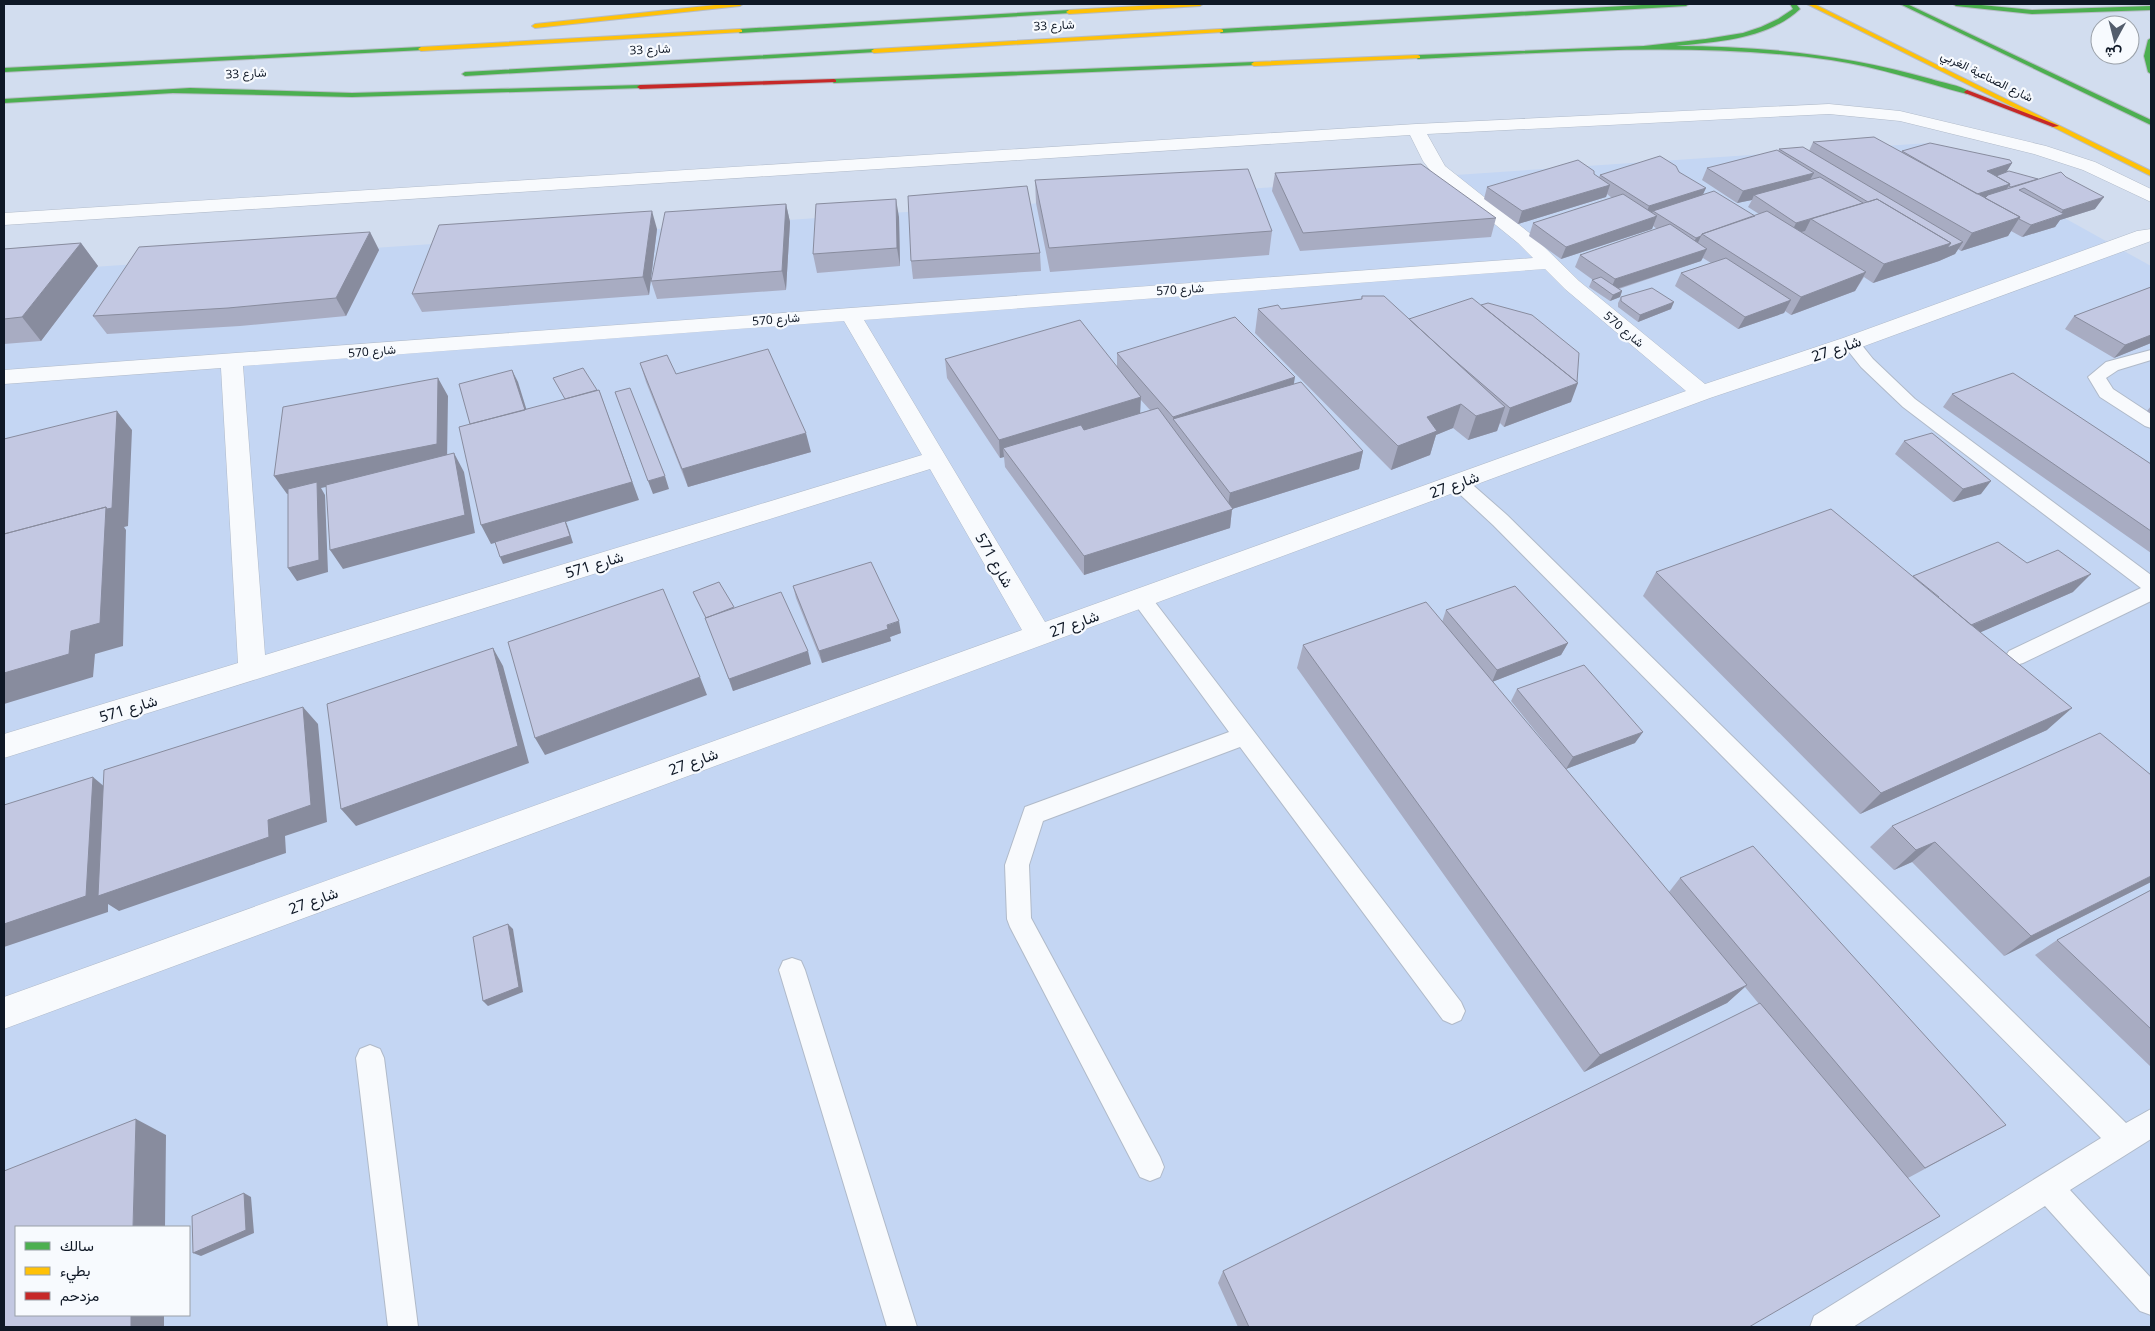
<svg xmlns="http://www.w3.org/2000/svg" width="2155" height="1331" viewBox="0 0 2155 1331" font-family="'Noto Sans',Vazirmatn,sans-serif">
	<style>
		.built { fill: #c4d6f3; fill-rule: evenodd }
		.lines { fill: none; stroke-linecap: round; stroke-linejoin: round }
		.lane-casing { stroke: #b0bac9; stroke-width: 2 }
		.street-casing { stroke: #b0bac9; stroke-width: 1 }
		.fast-casing { stroke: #b6bcc6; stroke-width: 2 }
		.slow-casing { stroke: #b6bcc6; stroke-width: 2 }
		.jam-casing { stroke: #b6bcc6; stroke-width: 2 }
		.lane { fill: #f8fafd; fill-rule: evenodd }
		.street { fill: #f8fafd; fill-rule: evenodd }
		.fast { fill: #4caf50; fill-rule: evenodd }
		.slow { fill: #ffc107; fill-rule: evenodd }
		.jam { fill: #c62828; fill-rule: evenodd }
		.wall { fill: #a8acc2; fill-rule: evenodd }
		.shaded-wall { fill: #888c9e }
		.building { fill: #c3c8e2; stroke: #888c9e }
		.labels { text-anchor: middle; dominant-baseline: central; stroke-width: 4.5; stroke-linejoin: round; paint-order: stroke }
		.far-street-label { font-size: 12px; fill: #0f1826; stroke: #f7fafe }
		.street-label { font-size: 15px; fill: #0f1826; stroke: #f7fafe }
	</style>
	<rect width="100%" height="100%" fill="#d2ddef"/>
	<path class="built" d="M 1929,143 L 2151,266 L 2151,1327 L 4,1327 L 4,273 ZM 16,1227 L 189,1227 L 189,1315 L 16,1315 Z"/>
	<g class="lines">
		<g class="lane-casing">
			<path id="lane" d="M 1851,338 L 1857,339 L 1873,359 L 1915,399 L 2151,575 L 2151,601 L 2023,663 L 2016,665 L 2009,663 L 2005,657 L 2009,651 L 2141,588 L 1903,407 L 1861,367 L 1845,347 L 1843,343 L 1845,339 Z
				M 2151,350 L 2151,360 L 2118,370 L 2106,378 L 2113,389 L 2151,414 L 2151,428 L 2145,426 L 2100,397 L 2088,377 L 2106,362 Z
				M 1459,477 L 1466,479 L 1507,515 L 2126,1123 L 2151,1109 L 2151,1139 L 2070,1190 L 2151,1278 L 2151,1315 L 2140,1311 L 2045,1206 L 1853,1327 L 1810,1327 L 1814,1316 L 2101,1138 L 1493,525 L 1452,487 L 1450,483 L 1452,479 Z
				M 1141,590 L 1148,593 L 1461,1002 L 1465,1011 L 1461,1020 L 1452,1024 L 1443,1020 L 1240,747 L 1043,821 L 1029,865 L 1031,918 L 1160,1157 L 1164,1167 L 1160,1177 L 1150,1181 L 1140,1177 L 1010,927 L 1007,919 L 1005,865 L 1025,807 L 1229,732 L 1134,603 L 1131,598 L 1134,593 Z
				M 792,958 L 801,961 L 805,970 L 917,1327 L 887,1327 L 779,970 L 783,961 Z
				M 370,1045 L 380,1049 L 384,1058 L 418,1327 L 388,1327 L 356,1058 L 360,1049 Z"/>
		</g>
		<g class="street-casing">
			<path id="street" d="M 1829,104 L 1900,111 L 2046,146 L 2095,162 L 2151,189 L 2151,202 L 2083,170 L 2034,154 L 1900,121 L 1829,114 L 1427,134 L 1445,166 L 1532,235 L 1579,281 L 1705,384 L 1843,338 L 2137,231 L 2151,229 L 2151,241 L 1859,348 L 1710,398 L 4,1029 L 4,997 L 1022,630 L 930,469 L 4,758 L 4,734 L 238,663 L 221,368 L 4,384 L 4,370 L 1533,258 L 1518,243 L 1433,174 L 1423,161 L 1410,135 L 4,225 L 4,213 L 1416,124 ZM 1545,269 L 1565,289 L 1686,391 L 1045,622 L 864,320 ZM 844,321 L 922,455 L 265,655 L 243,366 Z"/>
		</g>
		<g class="fast-casing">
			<path id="fast" d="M 1659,4 L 1689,4 L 1686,6 L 1221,33 L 1218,31 L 1221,29 Z
				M 1790,4 L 1796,4 L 1800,9 C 1768,39 1718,42 1676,46 C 1761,46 1848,55 1931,79 C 1943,83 1960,85 1970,92 L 1967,94 C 1922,82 1878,67 1831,60 C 1694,41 1556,52 1418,59 L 1415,57 L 1418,55 L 1644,46 L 1706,39 L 1743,33 L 1761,27 L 1778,19 L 1793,9 Z
				M 1900,4 L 1907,4 L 2151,120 L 2151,125 Z
				M 1953,4 L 1971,4 L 2032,10 L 2151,6 L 2151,10 L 2032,14 L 1956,6 Z
				M 1069,10 L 1071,11 L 1071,13 L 740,33 L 737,31 L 740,29 Z
				M 2151,38 L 2151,74 L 2148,72 L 2144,56 L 2148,40 Z
				M 421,47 L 424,49 L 423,50 L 4,72 L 4,68 Z
				M 874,49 L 877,51 L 876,52 L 465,76 L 462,74 L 465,72 Z
				M 1254,62 L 1257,64 L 1256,65 L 834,83 L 831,81 L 834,79 Z
				M 640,85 L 642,86 L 642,88 L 352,97 L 173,93 L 4,103 L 4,99 L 190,88 L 352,93 Z"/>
		</g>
		<g class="slow-casing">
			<path id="slow" d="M 725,4 L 743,4 L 740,6 L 535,28 L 532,26 L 535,24 Z
				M 1174,4 L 1203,4 L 1200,6 L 1069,14 L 1066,12 L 1069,10 Z
				M 1807,4 L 1814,4 L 2151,171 L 2151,176 Z
				M 740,29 L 742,30 L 742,32 L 421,51 L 418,49 L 421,47 Z
				M 1221,29 L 1223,30 L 1223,32 L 874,53 L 871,51 L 874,49 Z
				M 1418,55 L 1420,56 L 1420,58 L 1254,66 L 1251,64 L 1254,62 Z"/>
		</g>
		<g class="jam-casing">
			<path id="jam" d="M 834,79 L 836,80 L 836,82 L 640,89 L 637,87 L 640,85 Z
				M 1967,90 L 2057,125 L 2059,126 L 2053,127 L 1965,93 L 1964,92 Z"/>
		</g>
		<use href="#lane" class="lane"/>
		<use href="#street" class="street"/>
		<use href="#fast" class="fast"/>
		<use href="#slow" class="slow"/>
		<use href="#jam" class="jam"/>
	</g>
	<path class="wall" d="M 1813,142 L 1901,152 L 1902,151 L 2012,163 L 2006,172 L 2095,209 L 2060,220 L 2055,227 L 2022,237 L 2011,231 L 2008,236 L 1961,251 L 1958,249 L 1955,254 L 1939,261 L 1873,283 L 1864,277 L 1855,291 L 1791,315 L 1785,311 L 1784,313 L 1738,329 L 1675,286 L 1681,273 L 1711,263 L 1703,258 L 1701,261 L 1619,289 L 1622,291 L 1620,297 L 1610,301 L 1589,287 L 1592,280 L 1593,280 L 1575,267 L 1580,255 L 1657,229 L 1653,226 L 1652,229 L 1561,259 L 1529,236 L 1533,223 L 1612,198 L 1607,194 L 1606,197 L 1518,224 L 1484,199 L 1487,187 L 1599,177 L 1600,175 L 1679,172 L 1703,194 L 1755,216 L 1759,214 L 1748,207 L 1752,200 L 1737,203 L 1702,180 L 1707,168 L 1778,151 L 1779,149 L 1809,151 Z
		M 1275,173 L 1496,218 L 1491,237 L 1300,251 L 1272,191 Z
		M 1035,180 L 1272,231 L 1269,255 L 1050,272 L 1036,203 Z
		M 786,204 L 790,222 L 786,290 L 657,299 L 651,281 Z
		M 899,217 L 900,266 L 817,273 L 813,254 Z
		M 657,229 L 649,295 L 422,312 L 412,294 Z
		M 370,232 L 379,250 L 346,316 L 240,326 L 107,334 L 93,316 Z
		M 81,243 L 98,266 L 41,341 L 4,344 L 4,249 Z
		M 1040,253 L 1041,271 L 913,279 L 911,261 Z
		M 2151,287 L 2151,343 L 2114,358 L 2065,329 L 2074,316 Z
		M 1362,296 L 1409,319 L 1571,402 L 1504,427 L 1500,423 L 1497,431 L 1468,440 L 1453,428 L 1436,435 L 1430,455 L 1391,470 L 1255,333 L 1258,309 L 1281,309 L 1361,299 Z
		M 1621,297 L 1671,309 L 1638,322 L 1618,307 L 1618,303 Z
		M 1117,353 L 1293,384 L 1363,451 L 1359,469 L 1232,509 L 1230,528 L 1084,575 L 1005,467 L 1004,457 L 1000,458 L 947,378 L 945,359 L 1117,367 ZM 1140,399 L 1150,410 L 1140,413 Z
		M 640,363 L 676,374 L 811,452 L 688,487 L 646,382 Z
		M 1952,394 L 2151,464 L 2151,553 L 1943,407 Z
		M 2151,406 L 2151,414 L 2147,411 Z
		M 1904,441 L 1981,494 L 1953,502 L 1895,454 Z
		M 2027,563 L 2073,592 L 1980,632 L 2047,730 L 1860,814 L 1643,596 L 1656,572 L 1913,577 Z
		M 793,586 L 901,633 L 890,637 L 891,641 L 822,663 L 796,598 Z
		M 693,592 L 734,608 L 811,664 L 733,691 L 706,618 Z
		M 1446,610 L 1568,643 L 1561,655 L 1492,682 L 1669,892 L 1680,878 L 2006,1125 L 1908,1178 L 1749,1327 L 1238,1327 L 1218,1283 L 1223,1271 L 1759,1004 L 1745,987 L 1727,1003 L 1584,1072 L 1297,668 L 1303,645 L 1442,622 Z
		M 1517,689 L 1635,743 L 1566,769 L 1511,701 Z
		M 1892,826 L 2151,882 L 2004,956 L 1912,862 L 1894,870 L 1870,847 Z
		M 2151,890 L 2151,1067 L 2035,955 L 2057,940 Z"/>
	<path class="shaded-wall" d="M 2012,163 L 2004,176 L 1994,179 L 1987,171 Z
		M 1814,173 L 1807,185 L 1754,195 L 1752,200 L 1737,203 L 1743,191 Z
		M 2010,184 L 2002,196 L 1987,201 L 1977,194 Z
		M 1610,185 L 1606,197 L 1518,224 L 1522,211 Z
		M 1706,188 L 1700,201 L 1653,211 L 1651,216 L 1644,219 L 1649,206 Z
		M 2104,197 L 2095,209 L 2060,220 L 2055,227 L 2022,237 L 2031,225 L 2059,216 L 2063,210 Z
		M 896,199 L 899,217 L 900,266 L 897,248 Z
		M 786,204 L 790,222 L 786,290 L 782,271 Z
		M 1864,204 L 1811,219 L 1805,231 L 1790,235 L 1796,223 Z
		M 652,211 L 657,229 L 649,295 L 643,277 Z
		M 1657,216 L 1652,229 L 1561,259 L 1566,247 Z
		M 2020,217 L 2008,236 L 1961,251 L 1972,233 Z
		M 370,232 L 379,250 L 346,316 L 336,298 Z
		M 1701,236 L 1695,249 L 1690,250 L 1696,238 Z
		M 1963,242 L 1955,254 L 1939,261 L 1873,283 L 1884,264 L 1951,243 Z
		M 81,243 L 98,266 L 41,341 L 22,317 Z
		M 1707,249 L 1701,261 L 1610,291 L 1615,279 Z
		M 1866,272 L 1855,291 L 1791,315 L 1801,297 Z
		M 1622,291 L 1620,297 L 1610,301 L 1613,295 Z
		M 1791,300 L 1784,313 L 1738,329 L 1745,317 Z
		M 1674,302 L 1671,309 L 1638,322 L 1640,315 Z
		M 2151,335 L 2151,343 L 2114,358 L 2125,345 Z
		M 512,370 L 518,382 L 531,424 L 477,439 Z
		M 1295,377 L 1292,395 L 1173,419 L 1173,417 Z
		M 438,378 L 448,396 L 447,462 L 321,488 L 325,495 L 328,572 L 297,581 L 288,568 L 317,488 L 287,494 L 274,476 Z
		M 1578,383 L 1571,402 L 1504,427 L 1510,408 Z
		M 599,390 L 639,500 L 566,522 L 568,527 L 573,543 L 503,564 L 500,557 L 566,522 L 491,544 L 481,525 Z
		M 1141,397 L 1140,416 L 1009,456 L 1003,448 L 1004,457 L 1000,458 L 999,440 Z
		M 1461,404 L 1453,428 L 1436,435 L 1430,455 L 1391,470 L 1398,446 L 1427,417 Z
		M 1505,407 L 1497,431 L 1468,440 L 1476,416 Z
		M 117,411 L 132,430 L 128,526 L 124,527 L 126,530 L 123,646 L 95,654 L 93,677 L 4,704 L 4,673 L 71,631 Z
		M 806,433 L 811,452 L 688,487 L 682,469 Z
		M 1363,451 L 1359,469 L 1232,509 L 1230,528 L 1084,575 L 1084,556 L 1227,511 L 1230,493 Z
		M 454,453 L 464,472 L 475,533 L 343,569 L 330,550 Z
		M 665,476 L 669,489 L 653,494 L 648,481 Z
		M 1991,481 L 1981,494 L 1953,502 L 1963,489 Z
		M 2091,574 L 2073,592 L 1947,647 L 1963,629 Z
		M 899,621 L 901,633 L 890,637 L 891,641 L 822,663 L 819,651 Z
		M 1568,643 L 1561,655 L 1492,682 L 1497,670 Z
		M 493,648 L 503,666 L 529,763 L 356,826 L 341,809 Z
		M 808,651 L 811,664 L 733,691 L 729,679 Z
		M 700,677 L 707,695 L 545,755 L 535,738 Z
		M 303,707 L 318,724 L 327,822 L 285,836 L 286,853 L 119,911 L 108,904 L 108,912 L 4,947 L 4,924 L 93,777 L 113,794 L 268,820 Z
		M 2072,708 L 2047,730 L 1860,814 L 1881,793 Z
		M 1643,732 L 1635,743 L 1566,769 L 1573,757 Z
		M 1935,842 L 1912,862 L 1894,870 L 1916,850 Z
		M 2151,876 L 2151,882 L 2004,956 L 2031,936 Z
		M 508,924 L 513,929 L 523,992 L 488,1006 L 483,1001 Z
		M 1747,985 L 1727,1003 L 1584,1072 L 1600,1055 Z
		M 136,1119 L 166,1135 L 165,1227 L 133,1227 Z
		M 244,1193 L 251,1197 L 254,1233 L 201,1256 L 193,1253 Z
		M 131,1315 L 164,1315 L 164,1327 L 131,1327 Z"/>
	<path class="building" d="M 1874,137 L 2020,217 L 1972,233 L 1813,142 Z
		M 1930,143 L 2010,160 L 2012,163 L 1987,171 L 2010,184 L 1977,194 L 1902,151 Z
		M 1803,147 L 1963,242 L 1947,248 L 1951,243 L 1877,199 L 1868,202 L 1779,149 Z
		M 1777,150 L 1814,173 L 1743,191 L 1707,168 Z
		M 1660,156 L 1676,166 L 1679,172 L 1706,188 L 1649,206 L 1600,175 Z
		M 1578,160 L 1594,171 L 1594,174 L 1610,185 L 1522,211 L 1487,187 Z
		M 1421,164 L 1496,218 L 1303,233 L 1275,173 Z
		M 1248,169 L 1272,231 L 1049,248 L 1035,180 Z
		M 2009,171 L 2038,179 L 2011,187 L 2009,186 L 2010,184 L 1996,176 Z
		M 2061,172 L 2066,177 L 2104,197 L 2063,210 L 2024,188 L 2019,190 L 2064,214 L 2031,225 L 2019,219 L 2020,217 L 1985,198 L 1988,195 Z
		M 1820,177 L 1863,203 L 1796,223 L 1754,195 Z
		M 1027,186 L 1040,253 L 911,261 L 908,196 Z
		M 1714,191 L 1755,216 L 1702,234 L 1701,236 L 1696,238 L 1653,211 Z
		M 1623,194 L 1657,216 L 1566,247 L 1533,223 Z
		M 896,199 L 897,248 L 813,254 L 816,204 Z
		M 1877,199 L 1951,243 L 1884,264 L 1811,219 Z
		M 786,204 L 782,271 L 651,281 L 665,212 Z
		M 652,211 L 643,277 L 412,294 L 439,225 Z
		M 1767,211 L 1866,272 L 1801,297 L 1702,234 Z
		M 1670,224 L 1707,249 L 1615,279 L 1580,255 Z
		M 370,232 L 336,298 L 228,308 L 93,316 L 139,247 Z
		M 81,243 L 22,317 L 4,319 L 4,249 Z
		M 1726,258 L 1791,300 L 1745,317 L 1681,273 Z
		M 1601,277 L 1622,291 L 1613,295 L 1592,280 Z
		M 2151,287 L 2151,335 L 2125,345 L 2074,316 Z
		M 1652,288 L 1674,302 L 1640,315 L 1621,301 L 1621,297 Z
		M 1362,296 L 1384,296 L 1505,407 L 1476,416 L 1461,404 L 1427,417 L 1437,431 L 1398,446 L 1258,309 L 1278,305 L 1281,309 L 1362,299 Z
		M 1472,298 L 1578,383 L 1510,408 L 1452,358 L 1409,319 Z
		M 1488,303 L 1532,315 L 1579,353 L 1577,382 L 1481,305 Z
		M 1235,317 L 1295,377 L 1173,417 L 1117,353 Z
		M 1080,320 L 1141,397 L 999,440 L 945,359 Z
		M 768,349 L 806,433 L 682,469 L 640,363 L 667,355 L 676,374 Z
		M 583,368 L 597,390 L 565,399 L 553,378 Z
		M 512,370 L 525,410 L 470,424 L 459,384 Z
		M 2013,373 L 2151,464 L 2151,531 L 1952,394 Z
		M 438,378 L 437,444 L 274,476 L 283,407 Z
		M 1301,382 L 1363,451 L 1230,493 L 1173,419 Z
		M 630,388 L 665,476 L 648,481 L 615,392 Z
		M 599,390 L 632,482 L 481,525 L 459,427 Z
		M 1158,408 L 1233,509 L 1084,556 L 1003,448 L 1081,425 L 1084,430 Z
		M 117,411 L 112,508 L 107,509 L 106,507 L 4,534 L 4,439 Z
		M 1932,433 L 1991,481 L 1963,489 L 1904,441 Z
		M 454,453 L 465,515 L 330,550 L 326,485 Z
		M 317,482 L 319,560 L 288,568 L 288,489 Z
		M 106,507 L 100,623 L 71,631 L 69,654 L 4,673 L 4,534 Z
		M 1831,509 L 2072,708 L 1881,793 L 1656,572 Z
		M 565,521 L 570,536 L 500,557 L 495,542 Z
		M 1998,542 L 2027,563 L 2058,550 L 2091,574 L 1971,625 L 1938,597 L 1939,597 L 1913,576 Z
		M 871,562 L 899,621 L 887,625 L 888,629 L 819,651 L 793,586 Z
		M 719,582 L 734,607 L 706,618 L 693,592 Z
		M 1515,586 L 1568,643 L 1497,670 L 1446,610 Z
		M 663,589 L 700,677 L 535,738 L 508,642 Z
		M 781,592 L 808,651 L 729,679 L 705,618 Z
		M 1426,602 L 1747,985 L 1600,1055 L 1303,645 Z
		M 493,648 L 518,746 L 341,809 L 327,704 Z
		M 1584,665 L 1643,732 L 1573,757 L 1517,689 Z
		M 303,707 L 311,805 L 268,820 L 269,837 L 98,896 L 104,770 Z
		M 2100,733 L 2151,775 L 2151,876 L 2031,936 L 1935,842 L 1916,850 L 1892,826 Z
		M 93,777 L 86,896 L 4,924 L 4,805 Z
		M 1753,846 L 2006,1125 L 1925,1168 L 1680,878 Z
		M 2151,890 L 2151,1029 L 2057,940 Z
		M 508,924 L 519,987 L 483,1001 L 473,937 Z
		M 1760,1003 L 1940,1216 L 1749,1327 L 1249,1327 L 1223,1271 Z
		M 136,1119 L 133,1227 L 16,1227 L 16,1315 L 131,1315 L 131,1327 L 4,1327 L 4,1171 Z
		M 244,1193 L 246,1230 L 193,1253 L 192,1216 Z"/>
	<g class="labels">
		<g class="far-street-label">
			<text transform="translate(1054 25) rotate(-3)">شارع 33</text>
			<text transform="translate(650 49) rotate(-3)">شارع 33</text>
			<text transform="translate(246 73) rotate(-3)">شارع 33</text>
			<text transform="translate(1987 76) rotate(26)">شارع الصناعية الغربي</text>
			<text transform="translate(1180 289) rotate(-4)">شارع 570</text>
			<text transform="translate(776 319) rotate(-5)">شارع 570</text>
			<text transform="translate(1624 329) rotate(40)">شارع 570</text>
			<text transform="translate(372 351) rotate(-5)">شارع 570</text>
		</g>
		<g class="street-label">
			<text transform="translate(1836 348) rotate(-19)">شارع 27</text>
			<text transform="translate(1454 484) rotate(-20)">شارع 27</text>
			<text transform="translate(995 560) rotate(60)">شارع 571</text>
			<text transform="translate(594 564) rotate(-17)">شارع 571</text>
			<text transform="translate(1074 623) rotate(-20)">شارع 27</text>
			<text transform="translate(128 708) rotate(-17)">شارع 571</text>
			<text transform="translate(693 761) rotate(-20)">شارع 27</text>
			<text transform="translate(313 900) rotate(-20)">شارع 27</text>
		</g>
	</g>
	<rect width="2155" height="1331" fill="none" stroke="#0f1826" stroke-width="10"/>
	<rect x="15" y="1226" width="175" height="90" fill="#f7fafe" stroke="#9aa0a8"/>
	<rect x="25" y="1242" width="25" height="8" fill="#4caf50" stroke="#9aa0a8"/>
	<text x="60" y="1251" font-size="15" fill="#0f1826">سالك</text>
	<rect x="25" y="1267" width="25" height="8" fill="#ffc107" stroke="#9aa0a8"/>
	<text x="60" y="1276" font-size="15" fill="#0f1826">بطيء</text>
	<rect x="25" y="1292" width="25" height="8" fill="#c62828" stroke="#9aa0a8"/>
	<text x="60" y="1301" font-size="15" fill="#0f1826">مزدحم</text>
	<g transform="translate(2115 40) rotate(187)"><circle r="24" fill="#f7fafe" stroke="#9aa0a8"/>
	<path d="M0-4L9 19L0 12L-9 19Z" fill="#535d6c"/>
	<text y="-8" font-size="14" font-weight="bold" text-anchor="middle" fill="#0f1826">ش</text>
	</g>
</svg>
